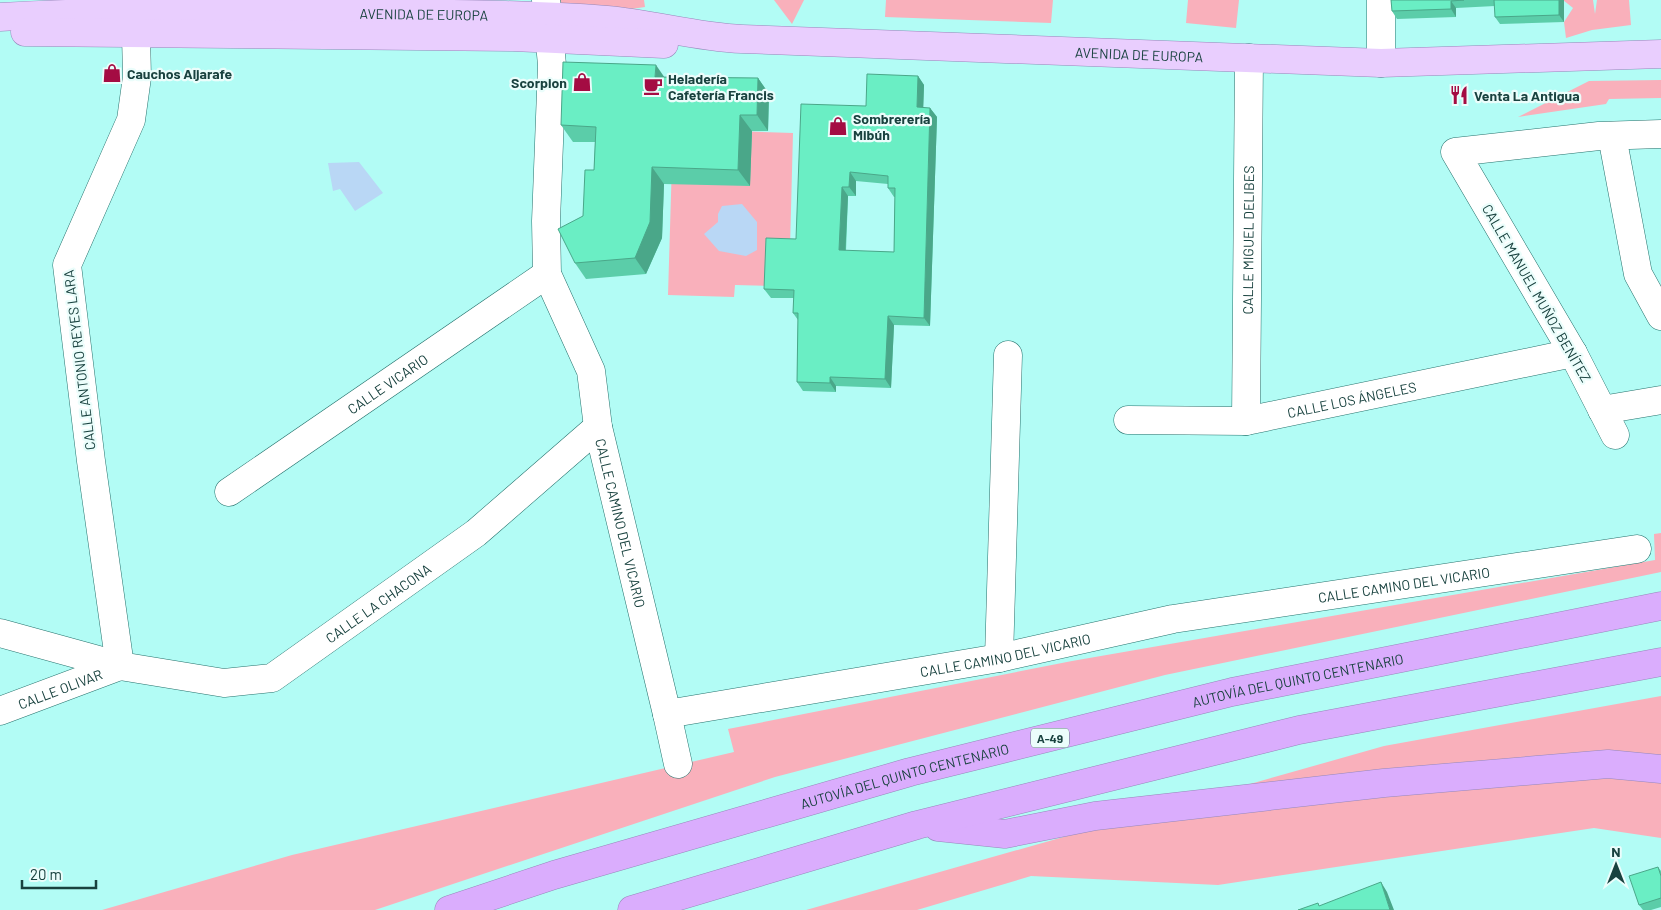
<svg xmlns="http://www.w3.org/2000/svg" width="1661" height="910" viewBox="0 0 1661 910" font-family="Barlow,sans-serif">
	<style>
		.green { fill: #f9b0bb }
		.water { fill: #b9d7f5 }
		.lines { fill: none; stroke-linecap: round; stroke-linejoin: round }
		.minor-casing { stroke: #26726d; stroke-width: 29 }
		.major-casing { stroke: #9688ba; stroke-width: 29 }
		.highway-casing { stroke: #9688ba; stroke-width: 29 }
		.minor { stroke: #fff; stroke-width: 28 }
		.major { stroke: #e9cefe; stroke-width: 28 }
		.highway { stroke: #daadfd; stroke-width: 28 }
		.wall { fill: #5bcda9; fill-rule: evenodd }
		.shaded-wall { fill: #4aa789 }
		.building { fill: #6aeec4; stroke: #4aa789; fill-rule: evenodd }
		.labels { text-anchor: middle; dominant-baseline: central; stroke-width: 4.5; stroke-linejoin: round; paint-order: stroke }
		.shield { fill: #ebfdfb; stroke: #587a77; stroke-width: 1 }
		.shield-label { font-size: 12px; font-weight: bold; fill: #19423f }
		.street-label { font-size: 14px; fill: #19423f; stroke: #ebfdfb }
		.poi-label { font-size: 14px; font-weight: bold; fill: #19423f; stroke: #ebfdfb; text-anchor: start }
	</style>
	<rect width="100%" height="100%" fill="#b2fcf5"/>
	<path class="green" d="M 560,0 L 644,0 L 645,7 L 597,14 L 561,3 Z
		M 774,0 L 804,0 L 792,24 Z
		M 886,0 L 1053,0 L 1051,23 L 885,17 Z
		M 1188,0 L 1239,0 L 1236,28 L 1186,23 Z
		M 1563,0 L 1593,0 L 1595,14 L 1597,0 L 1629,0 L 1631,25 L 1592,30 L 1566,38 L 1564,22 L 1573,8 Z
		M 1661,80 L 1661,98 L 1609,99 L 1606,104 L 1518,117 L 1589,81 Z
		M 673,129 L 793,133 L 790,248 L 771,286 L 735,285 L 734,297 L 668,295 Z
		M 1661,533 L 1661,572 L 1165,675 L 775,777 L 375,910 L 102,910 L 292,855 L 734,752 L 728,729 L 1072,661 L 1655,560 L 1654,534 Z
		M 1661,696 L 1661,838 L 1594,828 L 1218,885 L 1031,876 L 917,910 L 806,910 L 1384,746 Z"/>
	<path class="water" d="M 359,162 L 383,193 L 355,211 L 340,189 L 333,191 L 328,163 Z
		M 742,204 L 757,222 L 757,250 L 746,256 L 719,251 L 704,234 L 718,222 L 718,214 L 722,206 Z"/>
	<g class="lines">
		<g class="minor-casing">
			<g id="minor">
				<path id="s1" d="M 546,0 L 552,65 L 546,221 L 547,274 L 591,371 L 598,427 L 667,714 L 999,658 L 1173,619 L 1637,549"/>
				<path d="M 1381,63 L 1381,0"/>
				<path d="M 1612,136 L 1638,274 L 1661,316"/>
				<path d="M 1602,410 L 1661,400"/>
				<path id="s2" d="M 1128,420 L 1246,421 L 1573,353"/>
				<path id="s3" d="M 1246,421 L 1249,58"/>
				<path d="M 1615,435 L 1573,353 L 1455,152 L 1599,136 L 1661,134"/>
				<path id="s4" d="M 229,492 L 547,274"/>
				<path id="s5" d="M 0,633 L 120,666 L 224,683 L 272,678 L 476,533 L 598,427"/>
				<path d="M 999,658 L 1008,355"/>
				<path d="M 120,666 L 91,461 L 67,265 L 131,120 L 137,77 L 136,35"/>
				<path id="s6" d="M 0,711 L 120,666"/>
				<path d="M 667,714 L 678,764"/>
			</g>
		</g>
		<g class="major-casing">
			<g id="major">
				<path id="s7" d="M 0,17 C 123,10 246,11 370,13 C 449,14 528,14 607,20 C 653,24 696,37 742,39 L 1381,63 L 1661,54"/>
				<path d="M 25,32 L 513,37 L 664,44"/>
			</g>
		</g>
		<g class="highway-casing">
			<g id="highway">
				<path d="M 938,827 L 1005,834 L 1095,816 L 1384,783 L 1608,764 L 1661,769"/>
				<path id="s8" d="M 449,910 L 554,875 L 910,772 L 1232,692 L 1661,606"/>
				<path d="M 632,910 L 917,825 L 1299,730 L 1661,662"/>
			</g>
		</g>
		<use href="#minor" class="minor"/>
		<use href="#major" class="major"/>
		<use href="#highway" class="highway"/>
	</g>
	<path class="wall" d="M 1391,0 L 1564,0 L 1564,22 L 1500,24 L 1495,17 L 1495,6 L 1456,8 L 1456,17 L 1397,19 L 1392,11 Z
		M 918,76 L 924,85 L 923,108 L 930,108 L 937,117 L 930,326 L 894,325 L 891,388 L 836,386 L 836,392 L 803,391 L 797,382 L 798,320 L 793,313 L 794,298 L 771,298 L 764,289 L 796,239 ZM 856,181 L 888,184 L 888,188 L 894,197 L 895,197 L 894,252 L 846,251 L 848,196 L 856,196 Z
		M 664,77 L 758,78 L 769,94 L 768,131 L 752,131 L 750,186 L 664,184 L 662,238 L 646,274 L 586,279 L 575,263 L 583,216 L 594,170 L 595,142 L 573,142 L 561,125 Z
		M 1658,867 L 1661,871 L 1661,907 L 1651,910 L 1643,910 L 1639,905 Z"/>
	<path class="shaded-wall" d="M 1559,0 L 1564,0 L 1564,22 L 1559,15 Z
		M 1451,1 L 1456,8 L 1456,17 L 1451,9 Z
		M 656,65 L 667,81 L 655,77 Z
		M 918,76 L 924,85 L 923,116 L 917,107 Z
		M 758,78 L 769,94 L 768,131 L 757,115 Z
		M 930,108 L 937,117 L 930,326 L 924,318 Z
		M 740,115 L 752,131 L 750,186 L 738,170 Z
		M 652,167 L 664,184 L 662,238 L 646,274 L 635,258 Z
		M 850,172 L 856,181 L 856,196 L 849,187 Z
		M 842,187 L 848,196 L 845,259 L 839,250 Z
		M 888,316 L 894,325 L 891,388 L 885,379 Z
		M 830,377 L 836,386 L 836,392 L 830,383 Z
		M 1381,882 L 1387,892 L 1394,910 L 1390,910 Z"/>
	<path class="building" d="M 1391,0 L 1464,0 L 1451,1 L 1451,9 L 1392,11 Z
		M 1494,0 L 1559,0 L 1559,15 L 1495,17 Z
		M 563,62 L 656,65 L 655,77 L 758,78 L 757,115 L 740,115 L 738,170 L 652,167 L 650,222 L 635,258 L 575,263 L 558,229 L 583,216 L 585,170 L 594,170 L 596,127 L 561,125 Z
		M 867,74 L 918,76 L 917,107 L 930,108 L 924,318 L 888,316 L 885,379 L 830,377 L 830,383 L 797,382 L 798,313 L 793,313 L 794,290 L 764,289 L 766,238 L 796,239 L 801,104 L 866,106 ZM 850,172 L 888,176 L 888,188 L 895,188 L 894,252 L 839,250 L 842,187 L 849,187 Z
		M 1658,867 L 1661,876 L 1661,898 L 1639,905 L 1629,876 Z
		M 1381,882 L 1390,910 L 1298,910 L 1318,903 L 1319,906 Z"/>
	<defs>
		<g id="shop-bare" transform="scale(1.5)"><path d="M-5-2.5h2.3a2.7 3.5 0 0 1 5.4 0H5L5.5 6h-11ZM-1.5-2.5h3a1.5 2.3 0 0 0-3 0Z" fill="#a40c43" stroke="#ebfdfb" stroke-width="2.5" paint-order="stroke"/></g>
		<g id="cafe-bare" transform="scale(1.5)"><path d="M-5.5-4.5H6V0H3Q3 3.5 0 3.5H-2.5Q-5.5 3.5-5.5 0ZM3-3.2v2h1.7v-2ZM-6 4.5H4V6H-6Z" fill="#a40c43" stroke="#ebfdfb" stroke-width="2.5" paint-order="stroke"/></g>
		<g id="restaurant-bare" transform="scale(1.5)"><path d="M-5-6h1v4h1v-4h1v4h1v-4h1v5L-1.5 .5V6h-2V.5L-5-1ZM5-6V6H3V1.5H1.5Q1.5-4 5-6Z" fill="#a40c43" stroke="#ebfdfb" stroke-width="2.5" paint-order="stroke"/></g>
	</defs>
	<g fill-rule="evenodd">
		<use href="#shop-bare" x="112" y="73"/>
		<use href="#shop-bare" x="582" y="82"/>
		<use href="#cafe-bare" x="653" y="86"/>
		<use href="#restaurant-bare" x="1459" y="95"/>
		<use href="#shop-bare" x="838" y="126"/>
	</g>
	<g class="labels">
		<rect class="shield" x="1031" y="728.5" width="38" height="19" rx="4"/>
		<g class="shield-label">
			<text x="1050" y="738">A-49</text>
		</g>
		<g class="street-label">
			<text stroke="none"><textPath href="#s7" startOffset="424">AVENIDA DE EUROPA</textPath></text>
			<text stroke="none"><textPath href="#s7" startOffset="1141">AVENIDA DE EUROPA</textPath></text>
			<text stroke="none"><textPath href="#s3" startOffset="181">CALLE MIGUEL DELIBES</textPath></text>
			<text transform="translate(1537 293) rotate(60)">CALLE MANUEL MUÑOZ BENÍTEZ</text>
			<text transform="translate(79 360) rotate(-97)">CALLE ANTONIO REYES LARA</text>
			<text stroke="none"><textPath href="#s4" startOffset="192">CALLE VICARIO</textPath></text>
			<text stroke="none"><textPath href="#s2" startOffset="226">CALLE LOS ÁNGELES</textPath></text>
			<text stroke="none"><textPath href="#s1" startOffset="536">CALLE CAMINO DEL VICARIO</textPath></text>
			<text stroke="none"><textPath href="#s1" startOffset="1481">CALLE CAMINO DEL VICARIO</textPath></text>
			<text stroke="none"><textPath href="#s5" startOffset="408">CALLE LA CHACONA</textPath></text>
			<text stroke="none"><textPath href="#s1" startOffset="1076">CALLE CAMINO DEL VICARIO</textPath></text>
			<text stroke="none"><textPath href="#s8" startOffset="880">AUTOVÍA DEL QUINTO CENTENARIO</textPath></text>
			<text stroke="none"><textPath href="#s6" startOffset="64">CALLE OLIVAR</textPath></text>
			<text stroke="none"><textPath href="#s8" startOffset="475">AUTOVÍA DEL QUINTO CENTENARIO</textPath></text>
		</g>
		<g class="poi-label">
			<text x="127" y="73">Cauchos Aljarafe</text>
			<text x="668" y="78">Heladería<tspan x="668" dy="16">Cafetería Francis</tspan></text>
			<text x="567" y="82" text-anchor="end">Scorpion</text>
			<text x="1474" y="95">Venta La Antigua</text>
			<text x="853" y="118">Sombrerería<tspan x="853" dy="16">Mibúh</tspan></text>
		</g>
	</g>
	<g transform="translate(1616 865)" stroke="#ebfdfb" stroke-width="4" paint-order="stroke">
	<path d="M0-4L9 19L0 12L-9 19Z" fill="#19423f"/>
	<text y="-8" font-size="14" font-weight="bold" text-anchor="middle" fill="#19423f">N</text>
	</g>
	<path d="M22 880v8h74v-8" fill="none" stroke="#19423f" stroke-width="2.5"/>
	<text x="30" y="880" font-size="15" fill="#19423f" stroke="#ebfdfb" stroke-width="4" paint-order="stroke">20 m</text>
</svg>
